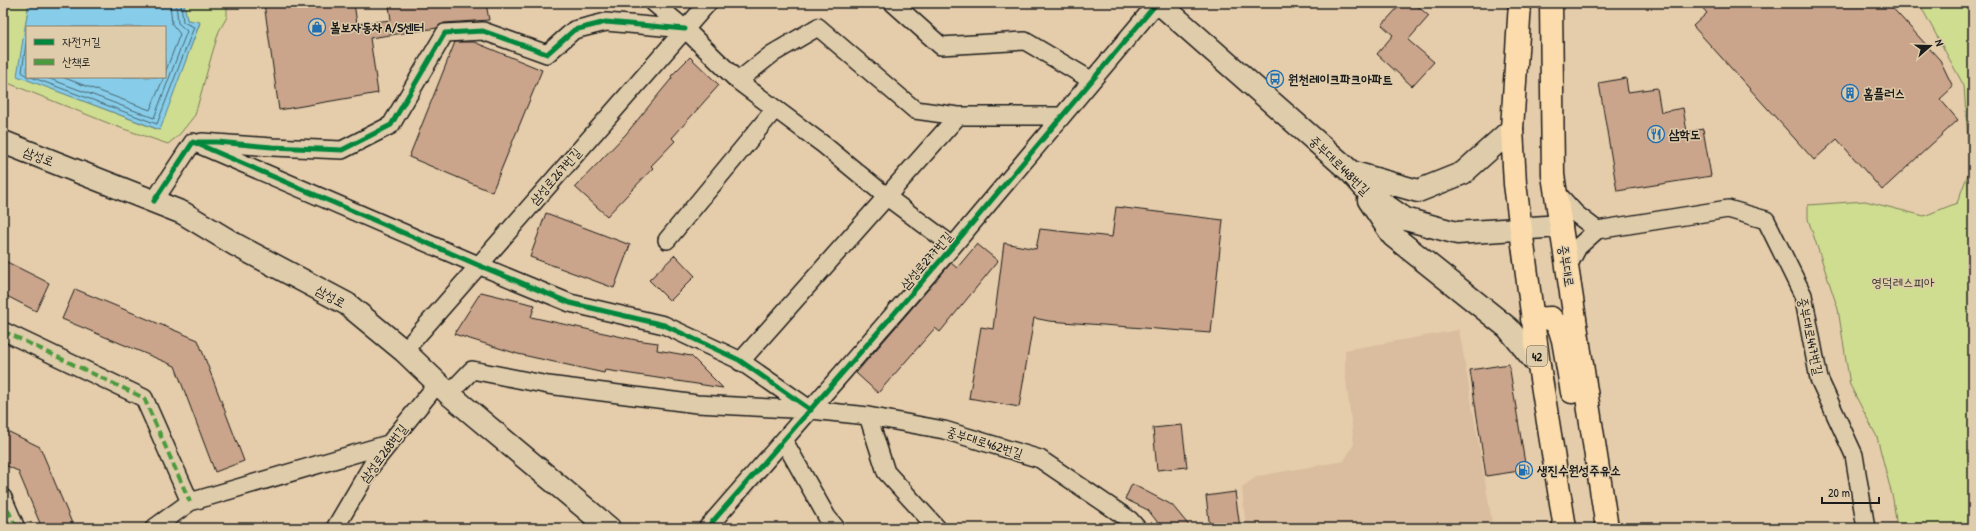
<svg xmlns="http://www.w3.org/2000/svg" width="1976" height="531" viewBox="0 0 1976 531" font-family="'Patrick Hand','Poor Story',sans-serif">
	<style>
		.built { fill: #d9bd9e }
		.green { fill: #cfdd90; stroke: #767c56 }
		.water { fill: #87cde9; stroke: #5c8697; fill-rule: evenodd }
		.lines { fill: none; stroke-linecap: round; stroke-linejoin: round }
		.shore { stroke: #47636e; stroke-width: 1 }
		.building { fill: #caa58b; stroke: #1c1c1c }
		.street-casing { stroke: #1c1c1c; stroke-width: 20 }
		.secondary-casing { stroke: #1c1c1c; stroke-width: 25 }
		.primary-casing { stroke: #1c1c1c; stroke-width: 25 }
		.street { stroke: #dfccaa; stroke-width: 17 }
		.secondary { stroke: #dfccaa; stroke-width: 22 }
		.primary { stroke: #fcdcac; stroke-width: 22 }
		.quiet { stroke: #4c9a3e; stroke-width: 4; stroke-dasharray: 8 4; stroke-linecap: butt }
		.cycleway-casing { stroke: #dfccaa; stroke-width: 8 }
		.cycleway { stroke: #00873e; stroke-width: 5 }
		.labels { text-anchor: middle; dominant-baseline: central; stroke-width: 3; stroke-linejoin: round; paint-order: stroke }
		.shield { fill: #dfccaa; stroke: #565147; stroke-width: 1 }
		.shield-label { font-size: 12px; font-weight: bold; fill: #1c1c1c }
		.poi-label { font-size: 13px; font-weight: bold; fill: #1c1c1c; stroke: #dfccaa; text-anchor: start }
		.street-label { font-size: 13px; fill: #1c1c1c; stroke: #dfccaa }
		.park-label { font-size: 13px; fill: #37392d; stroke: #dfccaa }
	</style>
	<rect width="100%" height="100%" fill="#e5ccaa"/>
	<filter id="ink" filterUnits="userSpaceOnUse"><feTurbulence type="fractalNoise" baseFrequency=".025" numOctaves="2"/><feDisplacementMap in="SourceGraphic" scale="8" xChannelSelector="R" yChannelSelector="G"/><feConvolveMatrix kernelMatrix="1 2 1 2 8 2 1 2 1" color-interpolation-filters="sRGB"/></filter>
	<g filter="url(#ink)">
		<path class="built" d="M 1459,330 L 1493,528 L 1246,528 L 1242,487 L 1258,476 L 1344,461 L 1354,444 L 1345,371 L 1345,350 Z"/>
		<path class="green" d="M 10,3 L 29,3 L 18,76 L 159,130 L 200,23 L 187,20 L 184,3 L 227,3 L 227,17 L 219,31 L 212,54 L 195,115 L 179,135 L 168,144 L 118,127 L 3,81 L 3,19 Z
			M 1919,3 L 1973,3 L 1973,528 L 1897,528 L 1893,499 L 1877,437 L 1850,385 L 1838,309 L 1808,219 L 1808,205 L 1865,201 L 1924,216 L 1957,203 L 1970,169 L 1964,86 Z"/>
		<path class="water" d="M 29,3 L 184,3 L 187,20 L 200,22 L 160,130 L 17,76 ZM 27,27 L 165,27 L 165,77 L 27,77 Z"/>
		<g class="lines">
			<path class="shore" d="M 27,36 L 22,72 L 27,76
				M 165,73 L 180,34 L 172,24 L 170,3
				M 31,77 L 157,124 L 194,27 L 183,22 L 181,3
				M 45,77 L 154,118 L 187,31 L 178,23 L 176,3
				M 62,77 L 150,110 L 164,77"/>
		</g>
		<path class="building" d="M 264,3 L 354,3 L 357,24 L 391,20 L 389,6 L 409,3 L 486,3 L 489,20 L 444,23 L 437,28 L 370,38 L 378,93 L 279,110 Z
			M 1402,3 L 1414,3 L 1429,16 L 1408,40 L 1434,62 L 1412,86 L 1377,54 L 1393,35 L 1382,25 Z
			M 1698,3 L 1888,3 L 1940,60 L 1953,87 L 1940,99 L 1958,120 L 1882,190 L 1837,139 L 1814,160 L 1693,26 L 1707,13 Z
			M 455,42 L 474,42 L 542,70 L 492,192 L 409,157 Z
			M 690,57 L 719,85 L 672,138 L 675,141 L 651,166 L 653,168 L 607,216 L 575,187 L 626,134 L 672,78 L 671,76 Z
			M 1626,78 L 1628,92 L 1657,88 L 1661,112 L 1683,108 L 1687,132 L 1703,129 L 1711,176 L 1617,191 L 1599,83 Z
			M 1116,207 L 1223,220 L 1211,333 L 1049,321 L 1034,318 L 1019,407 L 969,398 L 981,327 L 993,329 L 1004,243 L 1036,249 L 1040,229 L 1112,237 Z
			M 546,213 L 630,245 L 614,288 L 530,257 Z
			M 977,244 L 998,261 L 940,332 L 935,328 L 878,393 L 856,373 L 951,263 L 957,268 Z
			M 675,255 L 695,276 L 670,301 L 649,280 Z
			M 3,260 L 49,283 L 36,311 L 3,294 Z
			M 75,289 L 198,340 L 244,461 L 215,472 L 175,366 L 62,319 Z
			M 481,292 L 535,305 L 531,317 L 636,340 L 658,343 L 657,350 L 691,356 L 723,388 L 605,370 L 604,373 L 518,354 L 454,334 Z
			M 1509,364 L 1526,470 L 1486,476 L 1470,370 Z
			M 1182,425 L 1187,467 L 1157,470 L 1153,428 Z
			M 3,429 L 40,447 L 74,528 L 42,528 L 18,471 L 3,464 Z
			M 1132,484 L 1172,505 L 1191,528 L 1162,528 L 1148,510 L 1125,499 Z
			M 1235,492 L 1240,528 L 1210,528 L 1206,496 Z"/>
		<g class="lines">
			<g class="street-casing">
				<path id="street" d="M 654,3 L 685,29 L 738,81 L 824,145 L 887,197 L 953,246
					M 893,3 L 941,46 L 1025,41 L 1091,80
					M 738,81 L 772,54 L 818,27 L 915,110 L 958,116 L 1061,116
					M 202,142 L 272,147 L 342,150 L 391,125 L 445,33 L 483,31 L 547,54 L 574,30 L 606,22 L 685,29
					M 1556,192 L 1576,214 L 1597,230
					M 154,201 L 193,142 L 478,265 L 570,303 L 664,325 L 739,360 L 811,410
					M 1597,230 L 1728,209 L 1766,220 L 1803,295 L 1819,379 L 1854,455 L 1866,528
					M 667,240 L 775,109
					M 1567,268 L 1578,247 L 1597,230
					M 3,331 L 144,398 L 190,502
					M 404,351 L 708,3
					M 740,362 L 958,116
					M 449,394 L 472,370 L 548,385 L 697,404 L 811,410 L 868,416 L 944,430 L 1040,459 L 1130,520 L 1137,528
					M 868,416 L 886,472 L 937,528
					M 784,441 L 827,517 L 836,528
					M 3,498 L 16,528
					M 154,528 L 190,502 L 388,444
					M 335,528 L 372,465 L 438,383
					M 707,528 L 953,246 L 1157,3"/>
			</g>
			<g class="secondary-casing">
				<path id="secondary" d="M 1159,3 L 1351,172 L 1372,196 L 1405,219 L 1457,233 L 1561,226
					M 3,142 L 183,213 L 236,245 L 347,304 L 404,351 L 449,394 L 609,528
					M 1351,172 L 1418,191 L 1463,173 L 1512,129
					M 1369,200 L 1393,236 L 1508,328 L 1539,366"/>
			</g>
			<g class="primary-casing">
				<path id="primary" d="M 1520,3 L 1512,129 L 1515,184 L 1539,366 L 1565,528
					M 1551,3 L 1553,175 L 1607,528
					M 1532,319 L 1551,318 L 1559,327 L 1563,340 L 1572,392"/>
			</g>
			<use href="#street" class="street"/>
			<use href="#secondary" class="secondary"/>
			<use href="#primary" class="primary"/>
			<path class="quiet" d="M 3,331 L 144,398 L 190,502
				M 3,498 L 16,528"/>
			<g class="cycleway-casing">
				<path id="cycleway" d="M 198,142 L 217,142 L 272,147 L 342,150 L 391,125 L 445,33 L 483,31 L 547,54 L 574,30 L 606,22 L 685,29
					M 154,201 L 193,142 L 478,265 L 570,303 L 664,325 L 739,360 L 811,410
					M 707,528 L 953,246 L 1157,3"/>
			</g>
			<use href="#cycleway" class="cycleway"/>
		</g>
	</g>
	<defs>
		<g id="shop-ring" transform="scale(0.9)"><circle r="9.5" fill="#dfccaa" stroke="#1f6fb2" stroke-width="1.5"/><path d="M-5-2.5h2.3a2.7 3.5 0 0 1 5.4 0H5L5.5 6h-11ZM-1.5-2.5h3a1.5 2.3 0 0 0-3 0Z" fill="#1f6fb2"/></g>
		<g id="bus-ring" transform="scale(0.9)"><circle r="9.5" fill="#dfccaa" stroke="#1f6fb2" stroke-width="1.5"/><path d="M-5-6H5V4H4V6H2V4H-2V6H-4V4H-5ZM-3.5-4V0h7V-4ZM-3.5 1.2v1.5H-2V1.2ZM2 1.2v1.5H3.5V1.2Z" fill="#1f6fb2"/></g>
		<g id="building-ring" transform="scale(0.9)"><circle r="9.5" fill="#dfccaa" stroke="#1f6fb2" stroke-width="1.5"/><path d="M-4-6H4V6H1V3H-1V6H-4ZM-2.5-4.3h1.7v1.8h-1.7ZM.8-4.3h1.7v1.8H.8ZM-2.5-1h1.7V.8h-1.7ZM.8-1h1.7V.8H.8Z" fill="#1f6fb2"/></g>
		<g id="restaurant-ring" transform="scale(0.9)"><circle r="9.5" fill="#dfccaa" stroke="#1f6fb2" stroke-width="1.5"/><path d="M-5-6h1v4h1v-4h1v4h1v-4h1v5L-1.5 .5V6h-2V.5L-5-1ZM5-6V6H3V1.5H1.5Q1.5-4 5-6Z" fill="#1f6fb2"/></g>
		<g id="fuel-ring" transform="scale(0.9)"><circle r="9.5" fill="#dfccaa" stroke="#1f6fb2" stroke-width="1.5"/><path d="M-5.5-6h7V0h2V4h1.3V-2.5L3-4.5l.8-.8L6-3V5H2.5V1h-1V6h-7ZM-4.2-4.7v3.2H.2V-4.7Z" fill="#1f6fb2"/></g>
	</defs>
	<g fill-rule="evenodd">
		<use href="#shop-ring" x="317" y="27"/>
		<use href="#bus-ring" x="1275" y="79"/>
		<use href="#building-ring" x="1850" y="93"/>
		<use href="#restaurant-ring" x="1656" y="134"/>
		<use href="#fuel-ring" x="1524" y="470"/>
	</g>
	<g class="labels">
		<rect class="shield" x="1527" y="346" width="20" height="20" rx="3"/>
		<g class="shield-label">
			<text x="1537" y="356">42</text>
		</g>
		<g class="poi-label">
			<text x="330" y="27">볼보자동차 A/S센터</text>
			<text x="1288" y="79">원천레이크파크아파트</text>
			<text x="1863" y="93">홈플러스</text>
			<text x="1669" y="134">삼학도</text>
			<text x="1537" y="470">생진수원성주유소</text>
		</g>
		<g class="street-label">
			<text transform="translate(39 156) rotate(21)">삼성로</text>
			<text transform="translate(1340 165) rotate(44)">중부대로448번길</text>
			<text transform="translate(555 176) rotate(-49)">삼성로267번길</text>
			<text transform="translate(926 260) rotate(-49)">삼성로277번길</text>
			<text transform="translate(1567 266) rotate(81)">중부대로</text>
			<text transform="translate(331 296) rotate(29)">삼성로</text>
			<text transform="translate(1811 336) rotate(78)">중부대로447번길</text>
			<text transform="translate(985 442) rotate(17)">중부대로462번길</text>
			<text transform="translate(383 453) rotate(-53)">삼성로268번길</text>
		</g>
		<g class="park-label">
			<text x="1903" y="282">영덕레스피아</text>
		</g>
	</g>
	<rect width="1976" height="531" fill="none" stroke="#dfccaa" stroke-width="16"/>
	<rect x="8" y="8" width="1960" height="515" fill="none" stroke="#1c1c1c" stroke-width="1.5" filter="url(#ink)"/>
	<rect x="26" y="26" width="140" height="52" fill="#dfccaa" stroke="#918671"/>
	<rect x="34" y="39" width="20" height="6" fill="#00873e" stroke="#918671"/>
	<text x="62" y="46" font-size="12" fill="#1c1c1c">자전거길</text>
	<rect x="34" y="59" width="20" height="6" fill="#4c9a3e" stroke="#918671"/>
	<text x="62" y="66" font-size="12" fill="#1c1c1c">산책로</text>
	<g transform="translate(1930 46) rotate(70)" stroke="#dfccaa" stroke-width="3" paint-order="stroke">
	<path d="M0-3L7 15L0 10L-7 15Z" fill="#1c1c1c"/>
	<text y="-6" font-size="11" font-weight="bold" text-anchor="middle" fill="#1c1c1c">N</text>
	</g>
	<path d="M1822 497v6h57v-6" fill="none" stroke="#1c1c1c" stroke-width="2"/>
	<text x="1828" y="497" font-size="12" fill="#1c1c1c" stroke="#dfccaa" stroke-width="3" paint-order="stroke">20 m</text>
</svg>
